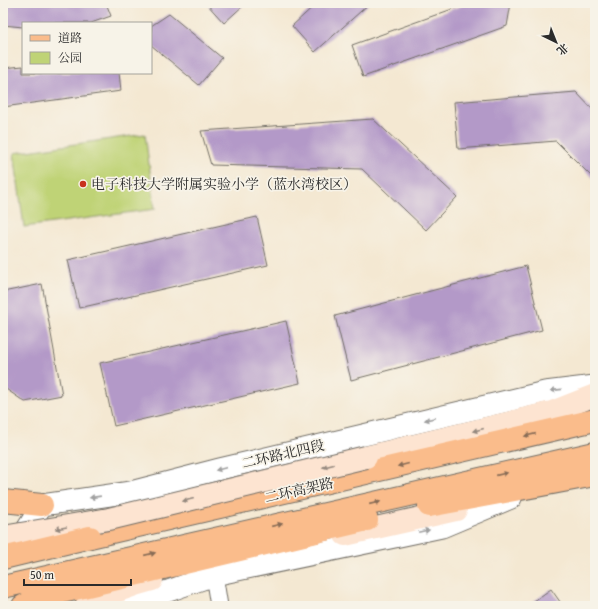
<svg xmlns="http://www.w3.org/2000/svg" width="598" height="609" viewBox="0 0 598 609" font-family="'Gentium Book Plus','Noto Serif SC',serif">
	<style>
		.green { fill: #bfd376; stroke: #757f50 }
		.building { fill: #b399c8 }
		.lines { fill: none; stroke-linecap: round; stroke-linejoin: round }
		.minor-casing { stroke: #716d65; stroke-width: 19 }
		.tertiary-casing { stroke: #716d65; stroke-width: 23 }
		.secondary-casing { stroke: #716d65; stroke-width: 24 }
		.primary-casing { stroke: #716d65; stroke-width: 24 }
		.trunk-casing { stroke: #716d65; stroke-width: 24 }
		.minor { stroke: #fff; stroke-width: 17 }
		.tertiary { stroke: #fff; stroke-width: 21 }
		.secondary { stroke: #fde4d1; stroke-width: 22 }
		.primary { stroke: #fabc8b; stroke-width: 22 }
		.trunk { stroke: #fabc8b; stroke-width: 22 }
		.secondary-bridge-casing { stroke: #716d65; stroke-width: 24; stroke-linecap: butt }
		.trunk-bridge-casing { stroke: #716d65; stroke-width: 24; stroke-linecap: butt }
		.secondary-bridge { stroke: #fde4d1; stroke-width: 22 }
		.trunk-bridge { stroke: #fabc8b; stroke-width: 22 }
		.oneway { fill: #a0a0a0 }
		.oneway2 { fill: #94887e }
		.oneway3 { fill: #886c56 }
		.poi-dot { fill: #c8321e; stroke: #f7f3e8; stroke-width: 1.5 }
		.labels { text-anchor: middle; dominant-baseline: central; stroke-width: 3.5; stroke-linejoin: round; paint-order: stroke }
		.poi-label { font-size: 14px; fill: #2b2b2b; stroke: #f7f3e8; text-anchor: start }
		.street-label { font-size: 14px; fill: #2b2b2b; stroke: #f7f3e8 }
	</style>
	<rect width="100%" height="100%" fill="#f7f3e8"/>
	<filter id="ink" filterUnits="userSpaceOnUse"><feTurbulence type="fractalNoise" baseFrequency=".025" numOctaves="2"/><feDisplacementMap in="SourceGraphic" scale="8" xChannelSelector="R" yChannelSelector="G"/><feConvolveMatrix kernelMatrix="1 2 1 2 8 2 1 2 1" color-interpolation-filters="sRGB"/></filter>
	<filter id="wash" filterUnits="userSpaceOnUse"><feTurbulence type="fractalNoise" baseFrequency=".012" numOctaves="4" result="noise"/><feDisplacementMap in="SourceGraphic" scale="16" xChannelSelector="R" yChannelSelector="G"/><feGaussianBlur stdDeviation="0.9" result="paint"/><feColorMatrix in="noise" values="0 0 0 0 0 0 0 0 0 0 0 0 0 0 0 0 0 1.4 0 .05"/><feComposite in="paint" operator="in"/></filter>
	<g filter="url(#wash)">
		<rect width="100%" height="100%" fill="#f4e8d2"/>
		<path class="green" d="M 145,134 L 155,209 L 24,227 L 14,153 Z"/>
		<g id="blocks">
			<path class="building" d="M 3,3 L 106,3 L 111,16 L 91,23 L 23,23 L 23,27 L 3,25 Z
				M 206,3 L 246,3 L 224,23 Z
				M 317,3 L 370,3 L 315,52 L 292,26 Z
				M 469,3 L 511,3 L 507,26 L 363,77 L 352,45 Z
				M 169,14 L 222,58 L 199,85 L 151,45 L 151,26 Z
				M 23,66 L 23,73 L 119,73 L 121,91 L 3,107 L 3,68 Z
				M 576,92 L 595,112 L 595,180 L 556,141 L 458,149 L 454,102 Z
				M 373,119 L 457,197 L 426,230 L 362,169 L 211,165 L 201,131 Z
				M 257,217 L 268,265 L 79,308 L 68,260 Z
				M 526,266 L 542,330 L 351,380 L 335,316 Z
				M 42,284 L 62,395 L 25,402 L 3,387 L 3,292 Z
				M 286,321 L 300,383 L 114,426 L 100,363 Z
				M 551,589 L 563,606 L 527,606 Z"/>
		</g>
	</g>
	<g filter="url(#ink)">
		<use href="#blocks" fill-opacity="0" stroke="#716d65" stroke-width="1"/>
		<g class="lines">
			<g class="minor-casing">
				<path id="minor" d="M 214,575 L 219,606"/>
			</g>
			<g class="tertiary-casing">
				<path id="tertiary" d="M 17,545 L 42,505 L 131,492 L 220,469 L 545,392 L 595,386
					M 115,606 L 134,603 L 214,575 L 442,527 L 511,498"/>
			</g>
			<g class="secondary-casing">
				<path id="secondary" d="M 366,457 L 552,412 L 595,395
					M 345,535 L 456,510
					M 86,606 C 107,595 128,586 152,580"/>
			</g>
			<g class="primary-casing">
				<path id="primary" d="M 3,501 L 42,505"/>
			</g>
			<g class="trunk-casing">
				<path id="trunk" d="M 429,506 L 595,475
					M 90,537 L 595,420
					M 3,587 L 595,453
					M 23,606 L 41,597 L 367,520"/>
			</g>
			<use href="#minor" class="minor"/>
			<use href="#tertiary" class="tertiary"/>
			<use href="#secondary" class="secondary"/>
			<use href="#primary" class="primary"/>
			<use href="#trunk" class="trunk"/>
			<g class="secondary-bridge-casing">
				<path id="secondary-bridge" d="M 3,537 L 109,519 L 366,457"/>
			</g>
			<g class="trunk-bridge-casing">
				<path id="trunk-bridge" d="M 3,558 L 90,537"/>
			</g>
			<use href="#secondary-bridge" class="secondary-bridge"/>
			<use href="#trunk-bridge" class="trunk-bridge"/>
		</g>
		<defs><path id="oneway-solid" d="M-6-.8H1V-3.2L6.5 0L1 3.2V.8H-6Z"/></defs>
		<g class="oneway">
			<use href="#oneway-solid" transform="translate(556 390) rotate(174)"/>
			<use href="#oneway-solid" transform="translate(430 419) rotate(167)"/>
			<use href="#oneway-solid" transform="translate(221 469) rotate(166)"/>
			<use href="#oneway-solid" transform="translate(95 497) rotate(172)"/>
			<use href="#oneway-solid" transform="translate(424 531) rotate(-12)"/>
		</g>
		<g class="oneway2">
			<use href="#oneway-solid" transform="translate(478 430) rotate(166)"/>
			<use href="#oneway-solid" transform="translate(328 466) rotate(166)"/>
			<use href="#oneway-solid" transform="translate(188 500) rotate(166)"/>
			<use href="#oneway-solid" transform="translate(61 528) rotate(170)"/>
		</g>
		<g class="oneway3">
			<use href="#oneway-solid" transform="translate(530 435) rotate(167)"/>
			<use href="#oneway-solid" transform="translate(403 465) rotate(166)"/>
			<use href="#oneway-solid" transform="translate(502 474) rotate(-13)"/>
			<use href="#oneway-solid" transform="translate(375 503) rotate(-13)"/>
			<use href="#oneway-solid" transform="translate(277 525) rotate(-13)"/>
			<use href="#oneway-solid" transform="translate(150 554) rotate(-13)"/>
		</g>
	</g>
	<circle class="poi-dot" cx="83" cy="184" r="4"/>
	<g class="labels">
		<g class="poi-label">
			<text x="91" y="184">电子科技大学附属实验小学（蓝水湾校区）</text>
		</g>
		<g class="street-label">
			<text transform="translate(283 454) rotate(-13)">二环路北四段</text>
			<text transform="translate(299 490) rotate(-13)">二环高架路</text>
		</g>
	</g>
	<rect width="598" height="609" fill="none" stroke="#f7f3e8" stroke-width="16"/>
	<rect x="22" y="22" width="130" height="52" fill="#f7f3e8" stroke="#a5a39c"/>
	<rect x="30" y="35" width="20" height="6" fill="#fabc8b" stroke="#a5a39c"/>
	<text x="58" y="42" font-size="12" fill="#2b2b2b">道路</text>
	<rect x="30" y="52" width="20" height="12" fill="#bfd376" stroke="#a5a39c"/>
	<text x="58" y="62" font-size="12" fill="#2b2b2b">公园</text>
	<g transform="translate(556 42) rotate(137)" stroke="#f7f3e8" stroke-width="3" paint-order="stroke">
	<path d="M0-3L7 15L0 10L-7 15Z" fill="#2b2b2b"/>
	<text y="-6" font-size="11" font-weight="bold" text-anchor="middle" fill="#2b2b2b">北</text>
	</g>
	<path d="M24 579v6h107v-6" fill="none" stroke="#2b2b2b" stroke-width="2"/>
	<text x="30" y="579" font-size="12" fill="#2b2b2b" stroke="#f7f3e8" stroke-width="3" paint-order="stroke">50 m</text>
</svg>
